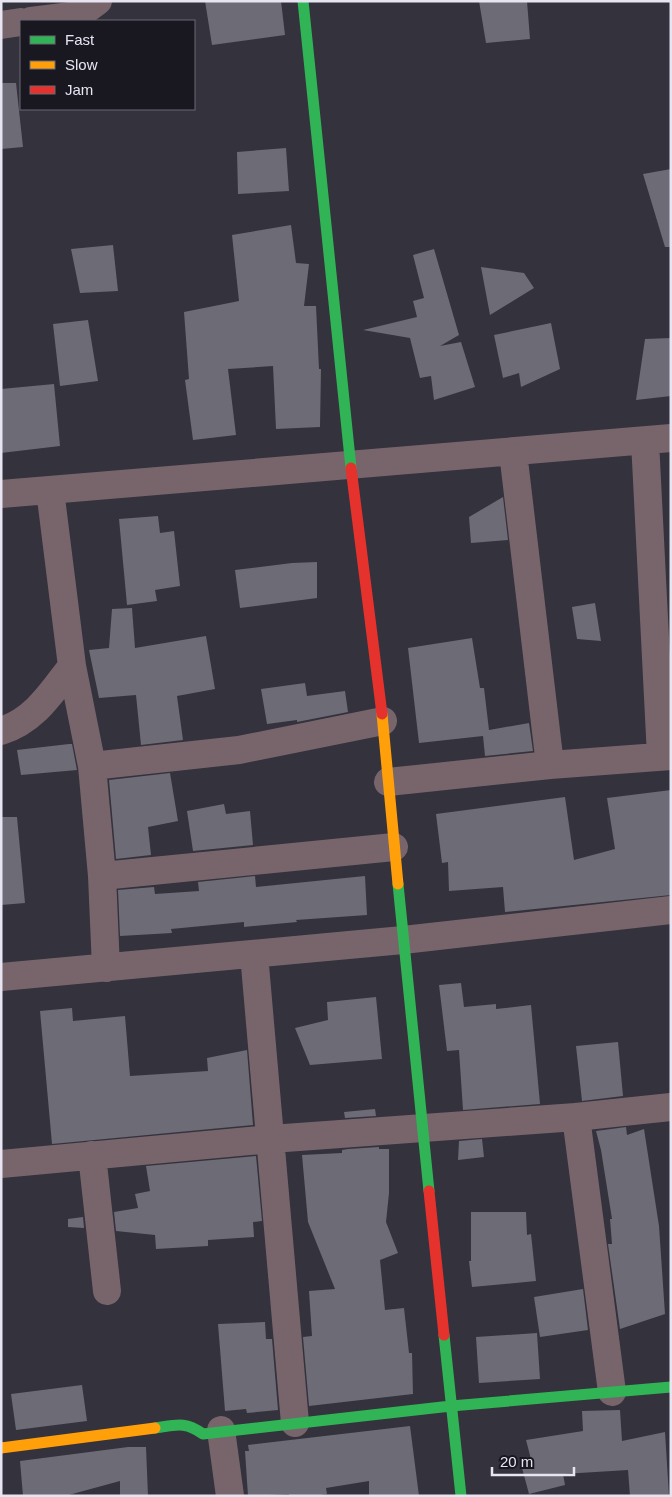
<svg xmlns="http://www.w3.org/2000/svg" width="672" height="1497" viewBox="0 0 672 1497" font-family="Arial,sans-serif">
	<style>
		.building { fill: #6d6b75 }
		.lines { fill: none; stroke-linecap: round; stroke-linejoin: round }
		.street { stroke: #78656c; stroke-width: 28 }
		.fast { stroke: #30b455; stroke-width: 11 }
		.slow { stroke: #ff9f0a; stroke-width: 11 }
		.jam { stroke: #e5322d; stroke-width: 11 }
	</style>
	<rect width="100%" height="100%" fill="#34323c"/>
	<path class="building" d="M 205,1 L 281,1 L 285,35 L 212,45 Z
		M 479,1 L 527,1 L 530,39 L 486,43 Z
		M 1,83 L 16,83 L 23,147 L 1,149 Z
		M 286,148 L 289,191 L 238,194 L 237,152 Z
		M 671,169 L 671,247 L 665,247 L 643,174 Z
		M 291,225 L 296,263 L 309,264 L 304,306 L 316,306 L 319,369 L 321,369 L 320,427 L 276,429 L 273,366 L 228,369 L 236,435 L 193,440 L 185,380 L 189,379 L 184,312 L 239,301 L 232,235 Z
		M 113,245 L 118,291 L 80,293 L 71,249 Z
		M 434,249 L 459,335 L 440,346 L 461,342 L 475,387 L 434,400 L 431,376 L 420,378 L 410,338 L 363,330 L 417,317 L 413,301 L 424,298 L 413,255 Z
		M 481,267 L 524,273 L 534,288 L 490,315 Z
		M 88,320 L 98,381 L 60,386 L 53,324 Z
		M 551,323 L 560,369 L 521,387 L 519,373 L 503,378 L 494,335 Z
		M 671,338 L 671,396 L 636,400 L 645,339 Z
		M 54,384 L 60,446 L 1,453 L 1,389 Z
		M 503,497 L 508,540 L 471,543 L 469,517 Z
		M 158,516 L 160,533 L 174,531 L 180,586 L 155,590 L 157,601 L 127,605 L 119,519 Z
		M 317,562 L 317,598 L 240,608 L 235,570 L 292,563 Z
		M 595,603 L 601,641 L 577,639 L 572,607 Z
		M 132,608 L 135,648 L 206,636 L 215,689 L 177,696 L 183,740 L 141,745 L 136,695 L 99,698 L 89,650 L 109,648 L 112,609 Z
		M 472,638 L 480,688 L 484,688 L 489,730 L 529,723 L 533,751 L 485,756 L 483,736 L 419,743 L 408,648 Z
		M 305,683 L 307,696 L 345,691 L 348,712 L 297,722 L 297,720 L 267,724 L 261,689 Z
		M 69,744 L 72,744 L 77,770 L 21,775 L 17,750 Z
		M 170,773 L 178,821 L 148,827 L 151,855 L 116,859 L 109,780 Z
		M 671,790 L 671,895 L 505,912 L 503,887 L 449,891 L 448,862 L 442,863 L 436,814 L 565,797 L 574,860 L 615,849 L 607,798 Z
		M 224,804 L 226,814 L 250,811 L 253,845 L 193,851 L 187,811 Z
		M 1,817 L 17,817 L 25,903 L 1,905 Z
		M 255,876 L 256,887 L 365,876 L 367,915 L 296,920 L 297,922 L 244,927 L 244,922 L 171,929 L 172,933 L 120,936 L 118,890 L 154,887 L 155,894 L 199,891 L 198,882 Z
		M 461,983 L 464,1007 L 496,1004 L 496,1009 L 531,1005 L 540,1104 L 463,1110 L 459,1050 L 447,1051 L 439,985 Z
		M 376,997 L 382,1059 L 310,1065 L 295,1028 L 328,1020 L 327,1002 Z
		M 72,1008 L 73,1021 L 125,1016 L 130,1076 L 208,1071 L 207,1058 L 247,1050 L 253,1125 L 52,1144 L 40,1011 Z
		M 618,1042 L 623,1096 L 582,1101 L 576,1046 Z
		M 375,1109 L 376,1116 L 345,1118 L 344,1112 Z
		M 626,1127 L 627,1135 L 644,1129 L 659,1226 L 665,1314 L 620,1329 L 608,1244 L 612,1244 L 610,1219 L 612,1219 L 601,1150 L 596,1131 Z
		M 482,1139 L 484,1157 L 458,1160 L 459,1141 Z
		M 379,1147 L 379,1149 L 389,1149 L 389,1193 L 386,1222 L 398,1253 L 380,1260 L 385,1310 L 404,1308 L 409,1353 L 412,1353 L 413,1394 L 309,1406 L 303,1337 L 312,1336 L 309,1291 L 335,1289 L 308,1222 L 302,1155 L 342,1153 L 342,1150 L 348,1149 Z
		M 256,1156 L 262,1221 L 253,1222 L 254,1237 L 208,1240 L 208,1246 L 156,1249 L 155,1235 L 116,1231 L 114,1212 L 138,1208 L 135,1194 L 150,1191 L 146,1166 Z
		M 471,1212 L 526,1212 L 527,1235 L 531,1234 L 536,1281 L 472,1287 L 469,1261 L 471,1261 Z
		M 83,1217 L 84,1228 L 68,1227 L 68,1219 Z
		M 583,1289 L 588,1330 L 540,1337 L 534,1297 Z
		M 265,1322 L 266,1339 L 272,1339 L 278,1410 L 247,1413 L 246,1409 L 225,1411 L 218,1324 Z
		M 537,1333 L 540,1379 L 479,1383 L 476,1337 Z
		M 82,1385 L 87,1421 L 16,1430 L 11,1394 Z
		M 620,1410 L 622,1441 L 665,1432 L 669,1496 L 630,1496 L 628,1470 L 563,1474 L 565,1485 L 529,1494 L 522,1468 L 533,1467 L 526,1440 L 583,1431 L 582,1411 Z
		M 410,1426 L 419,1496 L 369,1496 L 369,1481 L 326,1488 L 327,1494 L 313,1496 L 289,1496 L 289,1494 L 248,1496 L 245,1451 L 249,1451 L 248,1445 Z
		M 128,1447 L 146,1447 L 148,1496 L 120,1496 L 120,1481 L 65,1496 L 23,1496 L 20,1461 Z"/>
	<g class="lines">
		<path class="street" d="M 31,21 L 79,15 L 98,1
			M 1,25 L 21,22
			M 645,441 L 661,756
			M 513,452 L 550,765
			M 50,490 L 72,666 L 92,766 L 102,876 L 106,968
			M 1,494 L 671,438
			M 1,731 C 35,720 51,693 72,666
			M 92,766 L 239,750 L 383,721
			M 388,782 L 550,765 L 671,756
			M 102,876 L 394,847
			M 254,954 L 295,1423
			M 1,977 L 403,940 L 671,910
			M 576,1117 L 612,1392
			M 92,1155 L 107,1291
			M 1,1164 L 271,1139 L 576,1117 L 671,1107
			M 221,1430 L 230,1496"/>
		<path class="fast" d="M 303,1 L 351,468
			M 398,884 L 429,1191
			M 444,1335 L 461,1496
			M 155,1428 C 176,1425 185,1421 203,1434 L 451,1406 L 671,1387"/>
		<path class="slow" d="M 382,714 L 398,884
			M 1,1448 L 155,1428"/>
		<path class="jam" d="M 351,468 L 382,714
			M 429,1191 L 444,1335"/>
	</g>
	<rect width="672" height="1497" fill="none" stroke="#e7e5f1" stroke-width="5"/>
	<rect x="20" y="20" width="175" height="90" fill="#191720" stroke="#6b6974"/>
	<rect x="30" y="36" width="25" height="8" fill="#30b455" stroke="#6b6974"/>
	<text x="65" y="45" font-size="15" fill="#e7e5f1">Fast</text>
	<rect x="30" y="61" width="25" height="8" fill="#ff9f0a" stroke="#6b6974"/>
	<text x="65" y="70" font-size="15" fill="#e7e5f1">Slow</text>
	<rect x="30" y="86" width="25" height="8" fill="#e5322d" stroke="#6b6974"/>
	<text x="65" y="95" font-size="15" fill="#e7e5f1">Jam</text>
	<path d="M492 1467v8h82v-8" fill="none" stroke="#e7e5f1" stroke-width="2.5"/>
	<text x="500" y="1467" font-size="15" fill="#e7e5f1" stroke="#191720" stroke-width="4" paint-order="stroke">20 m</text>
</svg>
